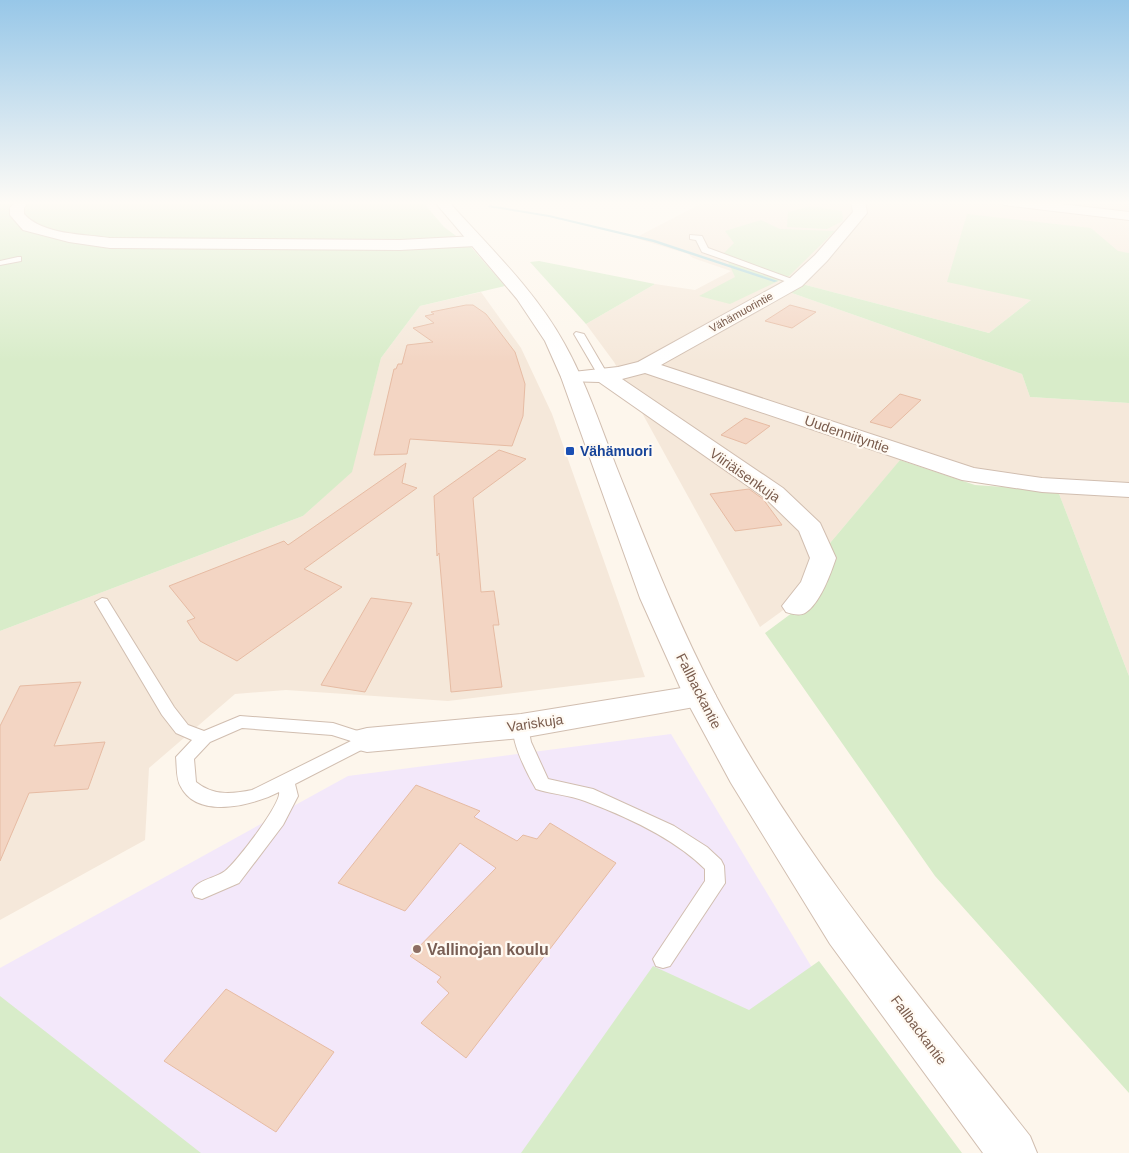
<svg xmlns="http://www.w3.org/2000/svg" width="1129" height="1153" viewBox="0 0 1129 1153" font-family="Arial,sans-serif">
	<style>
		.residential { fill: #f5e8da }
		.education { fill: #f3e8fa }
		.green { fill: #d8ecc9 }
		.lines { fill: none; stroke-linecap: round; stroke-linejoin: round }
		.stream { fill: #a5d3da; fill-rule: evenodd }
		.building { fill: #f3d5c3; stroke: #e6bba3 }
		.service-casing { stroke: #d1beb0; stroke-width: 2 }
		.minor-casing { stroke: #d1beb0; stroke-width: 2 }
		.tertiary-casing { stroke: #d1beb0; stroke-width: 2 }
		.service { fill: #fff; fill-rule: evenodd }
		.minor { fill: #fff; fill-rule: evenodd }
		.tertiary { fill: #fff; fill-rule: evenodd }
		.transit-dot { fill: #1a4fb4; stroke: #fffaf3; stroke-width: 2 }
		.education-dot { fill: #8d6e63; stroke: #fffaf3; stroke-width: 2 }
		.labels { text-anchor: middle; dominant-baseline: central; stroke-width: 4.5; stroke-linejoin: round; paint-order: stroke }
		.far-street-label { font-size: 11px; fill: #7a5c4d; stroke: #fffaf3 }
		.street-label { font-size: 14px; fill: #7a5c4d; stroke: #fffaf3 }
		.transit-label { font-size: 14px; font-weight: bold; fill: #164399; stroke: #fffaf3; text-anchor: start }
		.near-education-label { font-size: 16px; font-weight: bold; fill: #785e54; stroke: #fffaf3; text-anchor: start }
	</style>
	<rect width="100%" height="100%" fill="#fdf6ec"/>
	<path class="residential" d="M 706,201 L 1129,201 L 1129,253 L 1118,252 L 1091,228 L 1031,300 L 989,333 L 802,284 L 789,292 L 1022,374 L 1030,397 L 1129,403 L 1129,676 L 1058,491 L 971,473 L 908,451 L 819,556 L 793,603 L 760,627 L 614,362 L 586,324 L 655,284 L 695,290 L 731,271 L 693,258 L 688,254 L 635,238 Z
		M 481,292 L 521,348 L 552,414 L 645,677 L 448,701 L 286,690 L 235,694 L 149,768 L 145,840 L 0,920 L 0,631 L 303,516 L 351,472 L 381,358 L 420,306 Z"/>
	<path class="education" d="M 671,734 L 855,1039 L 834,1153 L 0,1153 L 0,968 L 348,776 Z"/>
	<path class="green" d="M 0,201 L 422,201 L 444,227 L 471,247 L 505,286 L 420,306 L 381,358 L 352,472 L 303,516 L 0,631 Z
		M 811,206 L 842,211 L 843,221 L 827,229 L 787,227 L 788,212 Z
		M 967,214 L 1091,228 L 1118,251 L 1129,253 L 1129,403 L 1030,397 L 1022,374 L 789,292 L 802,284 L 989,333 L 1031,300 L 947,282 Z
		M 761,220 L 780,229 L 835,231 L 789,276 L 730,304 L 699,296 L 735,277 L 724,253 L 734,243 L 725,231 Z
		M 539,261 L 655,284 L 586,324 L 530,262 Z
		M 900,460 L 975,485 L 1058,491 L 1129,676 L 1129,1093 L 935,876 L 765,633 L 800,607 L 825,549 Z
		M 819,961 L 962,1153 L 521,1153 L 653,966 L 749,1010 Z
		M 0,996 L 201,1153 L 0,1153 Z"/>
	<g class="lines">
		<path class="stream" d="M 489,205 L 549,215 L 655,240 L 778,281 L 774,282 L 653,242 L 549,217 L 488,207 Z"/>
	</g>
	<path class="building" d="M 466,305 L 473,305 L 486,314 L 515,352 L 525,384 L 523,416 L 512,446 L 410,439 L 407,454 L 374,455 L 394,369 L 396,369 L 398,364 L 402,364 L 407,345 L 433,342 L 413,328 L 434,323 L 425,316 L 434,314 L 431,312 Z
		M 790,305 L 816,312 L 792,328 L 765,321 Z
		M 900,394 L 921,400 L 891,428 L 870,422 Z
		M 745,418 L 770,426 L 746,444 L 721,435 Z
		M 499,450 L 526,459 L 473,498 L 481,592 L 494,591 L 499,625 L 493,625 L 502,687 L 451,692 L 439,553 L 437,556 L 434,496 Z
		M 406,463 L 402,483 L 417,488 L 304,569 L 342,587 L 237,661 L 200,641 L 187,621 L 195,618 L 169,586 L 284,541 L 288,545 Z
		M 749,489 L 763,499 L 782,525 L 735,531 L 710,494 Z
		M 371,598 L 412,603 L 365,692 L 321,685 Z
		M 81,682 L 54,746 L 105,742 L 88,789 L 29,793 L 0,861 L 0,726 L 20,686 Z
		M 416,785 L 480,811 L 474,817 L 517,841 L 523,835 L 537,839 L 550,823 L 616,863 L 466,1058 L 421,1023 L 449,993 L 437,982 L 441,977 L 410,956 L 496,868 L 460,843 L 405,911 L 338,883 Z
		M 226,989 L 334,1052 L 276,1132 L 164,1061 Z"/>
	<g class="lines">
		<g class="service-casing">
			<path id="service" d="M 690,235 L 702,236 L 708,248 L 800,282 L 793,284 L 702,252 L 696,240 L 690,239 Z
				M 18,257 L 21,257 L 21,261 L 0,265 L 0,261 Z
				M 576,332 L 584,334 L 608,375 L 607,377 L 603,378 L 598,375 L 574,334 Z
				M 102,598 L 107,599 L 174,707 L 188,725 L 204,731 L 240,716 L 333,723 L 373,736 L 375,740 L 373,744 L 295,784 L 298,796 L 283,825 L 239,883 L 202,899 L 195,897 L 192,891 C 198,879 214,879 225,871 C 235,864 282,803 279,792 C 254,805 198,820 181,787 C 176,780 177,766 176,757 L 192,740 L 176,733 L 162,715 L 95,602 ZM 242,728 L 332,735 L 351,741 L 252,790 C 232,794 213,796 196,782 L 194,759 L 210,742 Z
				M 521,720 L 527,722 L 531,742 L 548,779 L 593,789 L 674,826 L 707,847 L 721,860 L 724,866 L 725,883 L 670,966 L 663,968 L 656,966 L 653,959 L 705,881 L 705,869 C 674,838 625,816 585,801 C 569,795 552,794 536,789 C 528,775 507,736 515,722 Z"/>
		</g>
		<g class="minor-casing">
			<path id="minor" d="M 15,201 L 29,201 L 24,208 L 24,214 C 43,235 83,234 110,238 L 400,240 L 476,236 L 484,241 L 476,246 L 400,250 L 110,248 L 69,242 L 23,230 L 10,215 L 10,208 Z
				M 851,201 L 865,201 L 867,213 L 827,261 L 802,286 L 661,365 L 974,468 L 1042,478 L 1129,483 L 1129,497 L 1042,492 L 962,480 L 645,373 L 622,379 L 783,488 L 820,523 L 836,558 C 831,573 820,604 805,613 C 799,616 792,614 786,612 L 782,606 L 801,582 L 810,558 L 799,531 L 765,498 L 599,382 L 564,381 L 561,377 L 564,373 L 618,367 L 638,362 L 790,278 L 815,255 L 853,212 Z
				M 997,201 L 1036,201 L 1129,212 L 1129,220 L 1004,205 Z
				M 700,685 L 711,688 L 716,696 L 711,704 L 521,738 L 367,752 L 355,749 L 350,740 L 355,731 L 367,728 L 521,714 Z"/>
		</g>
		<g class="tertiary-casing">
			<path id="tertiary" d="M 434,201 L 448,201 C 488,246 535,290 564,343 C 586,382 600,425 616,466 C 647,544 677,622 716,696 C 801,856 919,995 1030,1136 L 1037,1153 L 983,1153 L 830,944 L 731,783 L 684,696 L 640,598 L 561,377 L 545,341 L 517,299 Z"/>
		</g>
		<use href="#service" class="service"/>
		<use href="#minor" class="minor"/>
		<use href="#tertiary" class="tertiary"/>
	</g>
	<linearGradient id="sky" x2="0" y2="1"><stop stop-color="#97c7e8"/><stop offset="0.56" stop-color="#fefbf6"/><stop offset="1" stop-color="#fefbf6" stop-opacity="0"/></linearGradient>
	<rect width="1129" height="362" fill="url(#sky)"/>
	<rect class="transit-dot" x="565" y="446" width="10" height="10" rx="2.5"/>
	<circle class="education-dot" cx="417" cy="949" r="5"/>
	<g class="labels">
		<g class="far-street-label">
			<text transform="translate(741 312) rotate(-29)">Vähämuorintie</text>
		</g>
		<g class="street-label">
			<text transform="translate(847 434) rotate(19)">Uudenniityntie</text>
			<text transform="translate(745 475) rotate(35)">Viiriäisenkuja</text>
			<text transform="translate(699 691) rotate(63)">Fallbackantie</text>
			<text transform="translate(535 723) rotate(-8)">Variskuja</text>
			<text transform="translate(919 1030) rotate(53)">Fallbackantie</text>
		</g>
		<g class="transit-label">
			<text x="580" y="451">Vähämuori</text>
		</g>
		<g class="near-education-label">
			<text x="427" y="949">Vallinojan koulu</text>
		</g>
	</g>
</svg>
